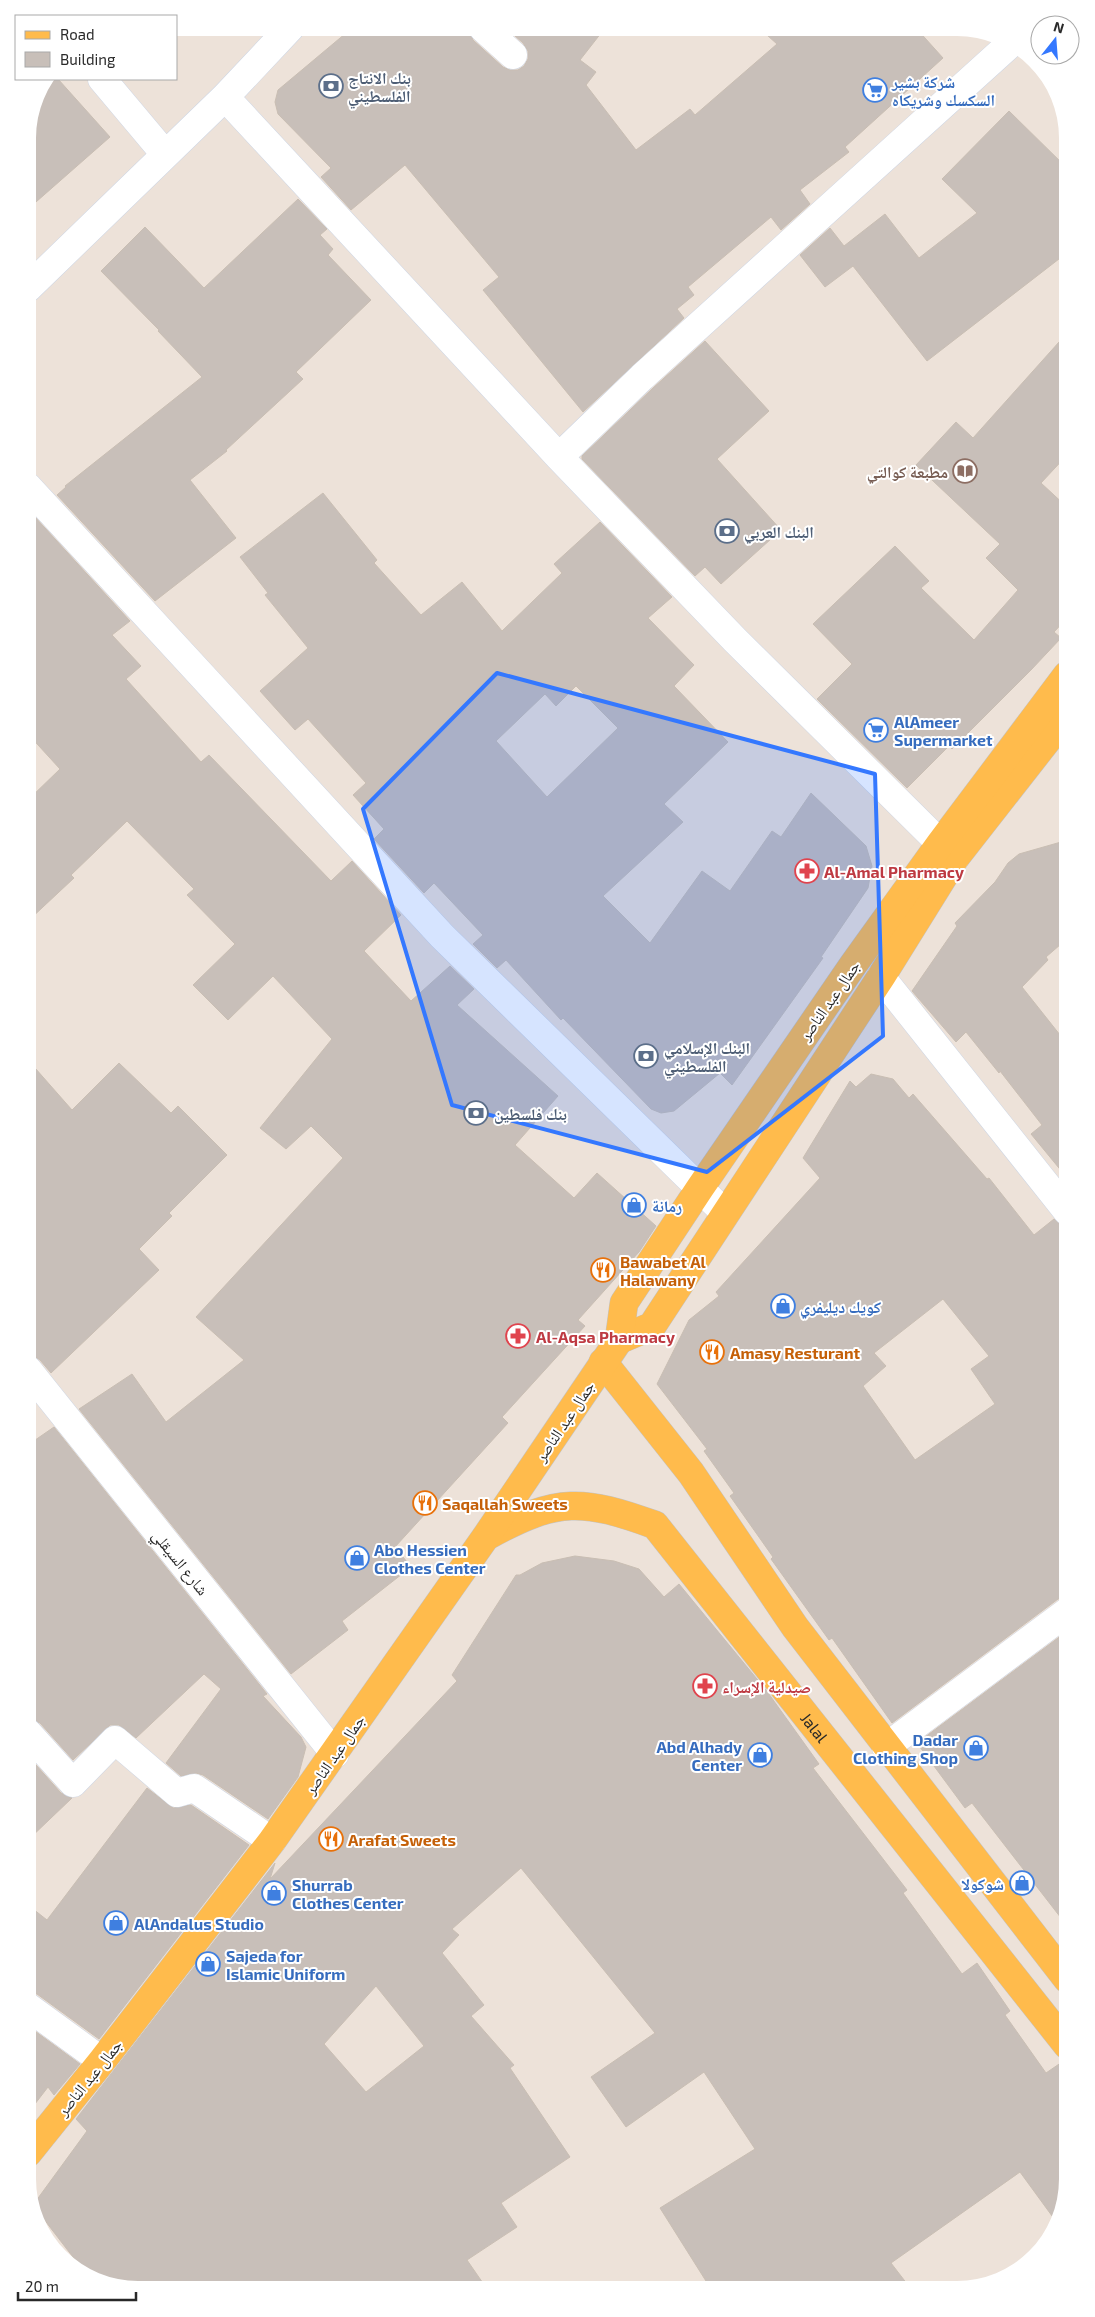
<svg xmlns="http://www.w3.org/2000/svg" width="1095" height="2317" viewBox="0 0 1095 2317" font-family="'Exo 2','Noto Naskh Arabic',sans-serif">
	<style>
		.building { fill: #c8bfb9; stroke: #c9beb3; fill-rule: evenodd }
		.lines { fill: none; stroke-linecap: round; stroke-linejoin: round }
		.minor-casing { stroke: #ced6e4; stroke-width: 29 }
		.major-casing { stroke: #c3c3c3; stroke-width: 29 }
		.minor { stroke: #fff; stroke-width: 28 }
		.major { stroke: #ffbb4c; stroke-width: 28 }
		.marked { fill: #3478ff; fill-opacity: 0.2; stroke: #3478ff; stroke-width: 4; stroke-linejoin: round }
		.labels { text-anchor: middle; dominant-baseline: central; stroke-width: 4; stroke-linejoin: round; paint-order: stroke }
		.service-label { font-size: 16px; font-weight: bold; fill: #4e5e75; stroke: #fff; text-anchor: start }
		.shop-label { font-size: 16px; font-weight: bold; fill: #366cbe; stroke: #fff; text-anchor: start }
		.education-label { font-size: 16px; font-weight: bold; fill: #785e54; stroke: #fff; text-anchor: end }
		.health-label { font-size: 16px; font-weight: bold; fill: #be3a42; stroke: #fff; text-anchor: start }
		.street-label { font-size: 16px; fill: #292929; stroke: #fff }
		.food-label { font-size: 16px; font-weight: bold; fill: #c56008; stroke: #fff; text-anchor: start }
	</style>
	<rect width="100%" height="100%" fill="#ede2d9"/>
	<path class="building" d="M 352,28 L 468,28 L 473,40 L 503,67 L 510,70 L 518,70 L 524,66 L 528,59 L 528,51 L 523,43 L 506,28 L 605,28 L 580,60 L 596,72 L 586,85 L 636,150 L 690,109 L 695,115 L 777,44 L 759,28 L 916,28 L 943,58 L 845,147 L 849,152 L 800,190 L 810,204 L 781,230 L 771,217 L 688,287 L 694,295 L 677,309 L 684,318 L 583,412 L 483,290 L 499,277 L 405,165 L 351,210 L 321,177 L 331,168 L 278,114 L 275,102 L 278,90 Z
		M 47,79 L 58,79 L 110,137 L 28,209 L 28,132 L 36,96 Z
		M 1009,111 L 1068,169 L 1068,252 L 927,361 L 853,266 L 825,287 L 800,255 L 830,228 L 844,246 L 885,214 L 919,258 L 977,213 L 942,179 Z
		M 298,199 L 327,229 L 320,235 L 333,249 L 328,255 L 371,300 L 296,372 L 303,379 L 226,450 L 227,451 L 190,480 L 236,538 L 155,601 L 57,495 L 66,487 L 65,486 L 202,377 L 158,331 L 159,330 L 101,271 L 145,227 L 204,288 Z
		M 1068,332 L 1068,454 L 1041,483 L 1068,508 L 1068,617 L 1054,632 L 1061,638 L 1031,670 L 952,749 L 949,746 L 907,788 L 817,699 L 852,664 L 813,624 L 895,546 L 929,581 L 921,588 L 974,640 L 1018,590 L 986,558 L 1000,544 L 916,465 L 956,422 L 973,438 Z
		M 705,341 L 769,411 L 717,459 L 781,530 L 721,584 L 705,567 L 695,576 L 582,459 L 582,456 L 653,388 Z
		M 323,493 L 377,560 L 374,563 L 421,615 L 462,582 L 502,631 L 562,573 L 554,564 L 600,522 L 672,597 L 648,618 L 694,665 L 674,686 L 728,742 L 664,804 L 683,822 L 603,896 L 650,943 L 702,871 L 730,891 L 772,831 L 781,837 L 811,793 L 866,846 L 872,866 L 868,888 L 821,957 L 823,958 L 732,1085 L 720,1073 L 674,1111 L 661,1113 L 651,1109 L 563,1018 L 561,1020 L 506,960 L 497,968 L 473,944 L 483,935 L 434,883 L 424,893 L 374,839 L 384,829 L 353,795 L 366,783 L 308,719 L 295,730 L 260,691 L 308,648 L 265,595 L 268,593 L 240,557 ZM 576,686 L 618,728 L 547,797 L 496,741 L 545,694 L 556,706 Z
		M 34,516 L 130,621 L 112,635 L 141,666 L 126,679 L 201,762 L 209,755 L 331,881 L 352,861 L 401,915 L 364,951 L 411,1001 L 450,966 L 474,989 L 457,1005 L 558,1096 L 515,1145 L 574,1198 L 597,1173 L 656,1226 L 639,1252 L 578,1320 L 585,1326 L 502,1417 L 508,1423 L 395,1547 L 411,1567 L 342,1621 L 348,1630 L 291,1674 L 79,1409 L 132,1374 L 166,1422 L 244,1360 L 196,1317 L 343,1158 L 311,1126 L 286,1149 L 260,1128 L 332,1039 L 273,976 L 228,1020 L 193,985 L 235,944 L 187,895 L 194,889 L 127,821 L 71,875 L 74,878 L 28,921 L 28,800 L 60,769 L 28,734 L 28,522 Z
		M 1068,840 L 1068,938 L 1046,957 L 1048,960 L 1022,987 L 1068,1045 L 1068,1179 L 1031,1134 L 1042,1125 L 1000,1071 L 999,1073 L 966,1032 L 956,1042 L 912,991 L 957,926 L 955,923 L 995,882 L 1008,863 L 1019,854 Z
		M 28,1060 L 72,1110 L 119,1063 L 171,1113 L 178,1106 L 227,1155 L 169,1213 L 172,1216 L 139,1249 L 159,1270 L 51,1373 L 40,1360 L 34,1356 L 28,1355 Z
		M 871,1074 L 893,1079 L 909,1098 L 913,1094 L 987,1179 L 989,1178 L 1034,1235 L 1054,1219 L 1061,1225 L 1068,1226 L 1068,1597 L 1058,1599 L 892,1723 L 832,1638 L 829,1640 L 771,1559 L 773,1557 L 730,1496 L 734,1493 L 704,1451 L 707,1449 L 657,1384 L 689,1320 L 719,1296 L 716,1292 L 820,1178 L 803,1158 L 850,1081 L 856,1087 ZM 943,1299 L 989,1356 L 971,1369 L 995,1404 L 915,1460 L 863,1386 L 886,1366 L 874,1353 Z
		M 54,1427 L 267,1694 L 263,1696 L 301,1737 L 306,1747 L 298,1777 L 268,1819 L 203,1775 L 196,1773 L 181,1776 L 166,1763 L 221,1689 L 204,1674 L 136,1738 L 119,1725 L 110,1725 L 73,1760 L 40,1723 L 28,1718 L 28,1445 Z
		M 575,1556 L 614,1561 L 639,1569 L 664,1597 L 679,1584 L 766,1690 L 819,1764 L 813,1768 L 907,1890 L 903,1893 L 962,1974 L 977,1963 L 1010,2011 L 1005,2015 L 1046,2073 L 1065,2060 L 1068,2060 L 1068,2179 L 1055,2220 L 1020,2172 L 891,2263 L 911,2289 L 711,2289 L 660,2208 L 755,2149 L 704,2072 L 626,2127 L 591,2077 L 655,2033 L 521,1868 L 452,1929 L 459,1935 L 442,1953 L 484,2005 L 471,2016 L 514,2065 L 510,2068 L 570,2157 L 501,2203 L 517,2227 L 467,2260 L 487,2289 L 132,2289 L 86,2274 L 33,2205 L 87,2131 L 76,2119 L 275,1863 L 270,1879 L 457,1681 L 452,1675 L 516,1575 L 520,1575 L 542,1563 ZM 376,1986 L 424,2046 L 366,2092 L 324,2044 Z
		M 1062,1635 L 1068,1642 L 1068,1927 L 972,1803 L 965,1808 L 917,1743 Z
		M 28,1756 L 61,1793 L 72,1798 L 28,1840 Z
		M 147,1788 L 173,1808 L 191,1805 L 249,1845 L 99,2039 L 37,1994 L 28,1992 L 28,1905 L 47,1920 Z
		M 28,2026 L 80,2064 L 54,2095 L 48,2087 L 28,2113 Z"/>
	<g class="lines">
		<g class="minor-casing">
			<path id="minor" d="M 483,28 L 513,55
				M 102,79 L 165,154
				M 225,97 L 559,457 L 735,640 L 955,858
				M 28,288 L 225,97 L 290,28
				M 559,457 L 642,377 L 1009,45
				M 28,487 L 442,936 L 725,1213
				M 881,977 L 1067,1211
				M 28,1370 L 335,1754
				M 28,1733 L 73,1783 L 115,1740 L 177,1793 L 194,1788 L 272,1841
				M 886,1747 L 1067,1612
				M 28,2007 L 102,2061"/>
		</g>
		<g class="major-casing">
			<g id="major">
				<path d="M 619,1340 L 652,1326 L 881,977 L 955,858 L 1067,715"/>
				<path d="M 603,1362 L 691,1473 L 795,1627 L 1067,1979"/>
				<path id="s1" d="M 489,1535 C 558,1497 583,1499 655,1525 L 1067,2045"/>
				<path d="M 28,2153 L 102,2061 L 272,1841 L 487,1535 L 619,1340 L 624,1303 L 700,1188 L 853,965 L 940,844 L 1067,675"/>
			</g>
		</g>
		<use href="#minor" class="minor"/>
		<use href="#major" class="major"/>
	</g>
	<path class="marked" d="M 497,673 L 875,774 L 883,1036 L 707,1172 L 452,1105 L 363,809 Z"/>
	<defs>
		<g id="bank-ring" transform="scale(1.25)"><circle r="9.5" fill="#fff" stroke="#5c6f8a" stroke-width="1.5"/><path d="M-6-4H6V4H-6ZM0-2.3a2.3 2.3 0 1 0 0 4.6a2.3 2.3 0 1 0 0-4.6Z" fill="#5c6f8a"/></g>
		<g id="supermarket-ring" transform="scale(1.25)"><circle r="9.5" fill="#fff" stroke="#3f7fe0" stroke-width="1.5"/><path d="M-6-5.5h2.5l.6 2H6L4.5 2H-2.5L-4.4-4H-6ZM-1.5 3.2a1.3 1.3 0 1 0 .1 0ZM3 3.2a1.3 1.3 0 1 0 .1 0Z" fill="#3f7fe0"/></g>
		<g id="library-ring" transform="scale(1.25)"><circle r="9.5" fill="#fff" stroke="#8d6e63" stroke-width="1.5"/><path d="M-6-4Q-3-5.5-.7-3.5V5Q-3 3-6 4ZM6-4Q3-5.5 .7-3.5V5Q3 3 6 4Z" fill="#8d6e63"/></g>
		<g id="pharmacy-ring" transform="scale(1.25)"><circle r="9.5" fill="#fff" stroke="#e0444e" stroke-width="1.5"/><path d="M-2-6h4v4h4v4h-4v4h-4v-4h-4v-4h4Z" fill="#e0444e"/></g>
		<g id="shop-ring" transform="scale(1.25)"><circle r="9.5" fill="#fff" stroke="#3f7fe0" stroke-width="1.5"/><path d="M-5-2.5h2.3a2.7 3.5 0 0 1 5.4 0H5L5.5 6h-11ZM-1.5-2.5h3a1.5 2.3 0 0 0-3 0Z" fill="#3f7fe0"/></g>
		<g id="restaurant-ring" transform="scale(1.25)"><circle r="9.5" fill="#fff" stroke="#e8710a" stroke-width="1.5"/><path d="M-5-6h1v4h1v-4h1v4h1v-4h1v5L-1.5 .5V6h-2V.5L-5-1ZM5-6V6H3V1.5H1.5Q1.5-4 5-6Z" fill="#e8710a"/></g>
	</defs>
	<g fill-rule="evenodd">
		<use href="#bank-ring" x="331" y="86"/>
		<use href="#supermarket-ring" x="875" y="90"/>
		<use href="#library-ring" x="965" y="471"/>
		<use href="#bank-ring" x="727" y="531"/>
		<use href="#supermarket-ring" x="876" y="730"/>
		<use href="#pharmacy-ring" x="807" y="871"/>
		<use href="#bank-ring" x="646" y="1056"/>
		<use href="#bank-ring" x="476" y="1113"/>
		<use href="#shop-ring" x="634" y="1205"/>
		<use href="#restaurant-ring" x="603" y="1270"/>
		<use href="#shop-ring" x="783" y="1306"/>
		<use href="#pharmacy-ring" x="518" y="1336"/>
		<use href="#restaurant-ring" x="712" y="1352"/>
		<use href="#restaurant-ring" x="425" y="1503"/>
		<use href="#shop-ring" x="357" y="1558"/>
		<use href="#pharmacy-ring" x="705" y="1686"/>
		<use href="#shop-ring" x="976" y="1748"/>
		<use href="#shop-ring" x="760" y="1755"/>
		<use href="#restaurant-ring" x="331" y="1839"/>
		<use href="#shop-ring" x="1022" y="1883"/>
		<use href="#shop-ring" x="274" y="1893"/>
		<use href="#shop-ring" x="116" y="1923"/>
		<use href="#shop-ring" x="208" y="1964"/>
	</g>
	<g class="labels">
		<g class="service-label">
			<text x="348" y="77">بنك الانتاج<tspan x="348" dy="18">الفلسطيني</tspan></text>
			<text x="744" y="531">البنك العربي</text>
			<text x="664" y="1047">البنك الإسلامي<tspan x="664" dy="18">الفلسطيني</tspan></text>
			<text x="494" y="1113">بنك فلسطين</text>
		</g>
		<g class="shop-label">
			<text x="892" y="81">شركة بشير<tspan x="892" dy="18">السكسك وشريكاه</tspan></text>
			<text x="894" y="721">AlAmeer<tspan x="894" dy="18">Supermarket</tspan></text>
			<text x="652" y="1205">رمانة</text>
			<text x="800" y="1306">كويك ديليفري</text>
			<text x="374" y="1549">Abo Hessien<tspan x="374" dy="18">Clothes Center</tspan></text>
			<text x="958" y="1739" text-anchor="end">Dadar<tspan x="958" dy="18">Clothing Shop</tspan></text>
			<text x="742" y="1746" text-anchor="end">Abd Alhady<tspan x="742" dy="18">Center</tspan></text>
			<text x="1004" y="1883" text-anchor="end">شوكولا</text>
			<text x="292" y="1884">Shurrab<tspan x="292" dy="18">Clothes Center</tspan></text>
			<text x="134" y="1923">AlAndalus Studio</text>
			<text x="226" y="1955">Sajeda for<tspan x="226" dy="18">Islamic Uniform</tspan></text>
		</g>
		<g class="education-label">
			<text x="948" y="471">مطبعة كوالتي</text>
		</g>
		<g class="health-label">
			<text x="824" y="871">Al-Amal Pharmacy</text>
			<text x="536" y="1336">Al-Aqsa Pharmacy</text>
			<text x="722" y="1686">صيدلية الإسراء</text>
		</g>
		<g class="street-label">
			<text transform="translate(829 1000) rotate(-55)">جمال عبد الناصر</text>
			<text transform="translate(564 1421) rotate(-56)">جمال عبد الناصر</text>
			<text transform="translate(181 1562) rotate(51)">شارع السيقلي</text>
			<text stroke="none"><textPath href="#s1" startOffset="432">Jalal</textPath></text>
			<text transform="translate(334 1754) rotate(-55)">جمال عبد الناصر</text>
			<text transform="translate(89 2077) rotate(-51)">جمال عبد الناصر</text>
		</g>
		<g class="food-label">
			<text x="620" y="1261">Bawabet Al<tspan x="620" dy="18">Halawany</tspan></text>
			<text x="730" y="1352">Amasy Resturant</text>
			<text x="442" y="1503">Saqallah Sweets</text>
			<text x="348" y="1839">Arafat Sweets</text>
		</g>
	</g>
	<path d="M0 0H1095V2317H0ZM138 36H957A102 102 0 0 1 1059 138V2179A102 102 0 0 1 957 2281H138A102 102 0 0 1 36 2179V138A102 102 0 0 1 138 36Z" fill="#fff" fill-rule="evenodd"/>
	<rect x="15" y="15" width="162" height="65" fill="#ffffff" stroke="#a9a9a9"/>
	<rect x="25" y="31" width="25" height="8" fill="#ffbb4c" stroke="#a9a9a9"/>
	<text x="60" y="40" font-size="15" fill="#292929">Road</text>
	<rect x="25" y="52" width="25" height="15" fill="#c8bfb9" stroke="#a9a9a9"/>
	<text x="60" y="65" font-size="15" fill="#292929">Building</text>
	<g transform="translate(1055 40) rotate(17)"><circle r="24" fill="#ffffff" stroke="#a9a9a9"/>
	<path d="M0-4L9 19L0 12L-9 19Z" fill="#3478ff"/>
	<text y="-8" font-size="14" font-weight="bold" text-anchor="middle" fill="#292929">N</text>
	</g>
	<path d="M18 2292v8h118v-8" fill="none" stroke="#292929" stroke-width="2.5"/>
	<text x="25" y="2292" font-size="15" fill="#292929" stroke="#ffffff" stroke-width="4" paint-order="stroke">20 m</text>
</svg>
